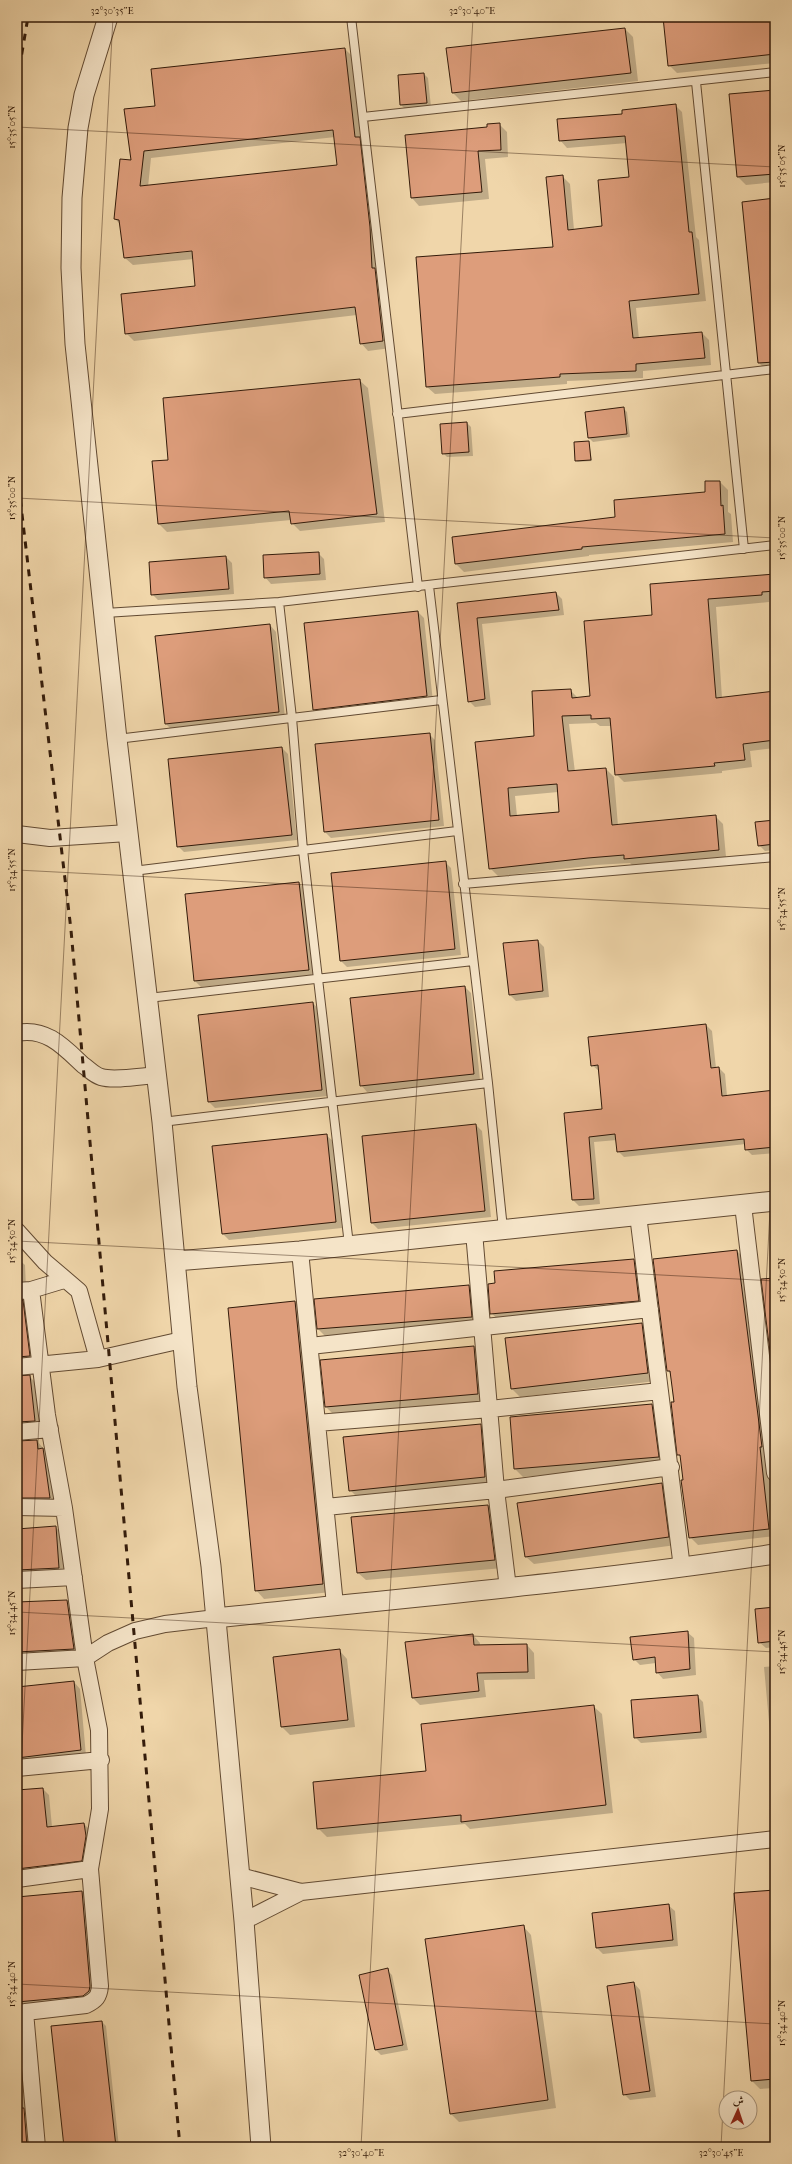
<svg xmlns="http://www.w3.org/2000/svg" width="792" height="2164" viewBox="0 0 792 2164" font-family="'IM FELL French Canon',Amiri,serif">
<style>
.shadow{fill:#0003;fill-rule:evenodd}
.building{fill:#dd9d7b;stroke:#331b0a;fill-rule:evenodd}
.lines{fill:none;stroke-linecap:round;stroke-linejoin:round}
.service-casing{stroke:#624a32;stroke-width:10}
.minor-casing{stroke:#624a32;stroke-width:18}
.tertiary-casing{stroke:#624a32;stroke-width:21}
.service{stroke:#f5e4c8;stroke-width:8}
.minor{stroke:#f5e4c8;stroke-width:16}
.tertiary{stroke:#f5e4c8;stroke-width:19}
.rail{stroke:#331b0a;stroke-width:3;stroke-dasharray:7 7;stroke-linecap:butt}
.ticks{fill:none;stroke:#331b0a;stroke-width:1;stroke-opacity:0.45}
.neatline{fill:none;stroke:#331b0a;stroke-width:1.5}
.ticks-label{font-size:10px;text-anchor:middle;fill:#331b0a}
</style>
<rect width="100%" height="100%" fill="#f0d6aa"/>
<filter id="stains"><feTurbulence type="fractalNoise" baseFrequency=".005" numOctaves="4"/><feColorMatrix values="0 0 0 0 .2 0 0 0 0 .09 0 0 0 0 .02 0 0 0 .5 -.17"/></filter>
<radialGradient id="worn" r=".72"><stop offset=".6" stop-color="#630" stop-opacity="0"/><stop offset="1" stop-color="#630" stop-opacity=".3"/></radialGradient>
<path class="shadow" d="M664,17H775V63L677,73L669,65Z
M625,29L633,37L638,81L461,101L453,93L447,49Z
M345,49L352,56L391,348L368,351L361,343L357,315L134,341L126,333L196,287L194,259L133,265L125,258L121,225L115,219L132,161L156,107ZM335,137L338,166L148,187L151,158ZM197,249V251L130,258V256Z
M424,74L428,78L431,107L405,109L401,105Z
M775,91V182L746,185L738,177L730,95Z
M675,105L682,112L696,237L699,240L706,301L636,308L639,339L702,333L709,340L711,365L643,371V378L567,381V384L435,394L427,387L417,258L554,248L562,176L570,184L574,230L603,227L630,178L627,143L567,148L560,140L623,115Z
M499,124L507,132L508,157L485,159L489,199L419,206L412,198L488,128Z
M775,199V370L767,371L759,363Z
M359,380L368,388L385,522L300,531L292,523L291,520L167,532L159,524L153,462L169,461Z
M770,388H775V436Z
M623,408L627,412L630,437L593,442L589,438L586,413Z
M467,423L471,427L473,456L447,457L443,453Z
M589,442L592,461L578,462L576,461Z
M720,482L728,490V512L731,514L733,542L589,555V556L464,572L456,564L453,537L616,517L706,493Z
M318,553L324,559L326,580L271,584L265,577Z
M226,557L232,563L234,594L158,600L152,594Z
M773,572H775V599L769,600V602L716,607L722,698L775,692V748L750,751L752,767L722,771V773L624,782L616,774L612,726H600L596,723L569,724L575,772L606,769L614,777L618,826L715,816L723,824L726,857L633,866L630,863L596,865L498,876L490,868L476,743L535,737L570,690L578,698L591,696L653,616L774,575ZM558,792L560,813L517,816L515,796Z
M556,593L562,599L564,615L482,624L491,705L475,707L469,701L458,604Z
M418,612L424,618L433,702L320,716L314,709Z
M270,625L276,632L285,718L172,730L166,724Z
M429,734L435,740L444,826L331,838L325,832Z
M282,748L288,754L297,840L184,852L178,846Z
M775,821V850L765,851L759,845Z
M445,862L451,868L461,955L347,967L341,961Z
M299,883L305,889L314,975L201,987L195,981L186,895Z
M538,941L544,947L549,997L516,1001L510,995Z
M465,987L471,993L480,1080L367,1092L361,1085Z
M313,1003L319,1010L328,1096L215,1108L209,1102Z
M706,1025L712,1031L716,1068H719L725,1074L727,1096L775,1091V1153L752,1155L746,1149V1144L624,1157L618,1151L617,1140L594,1142L600,1204L579,1206L573,1200L565,1114L603,1110L599,1071L592,1065Z
M476,1125L482,1131L491,1217L378,1229L372,1223Z
M326,1135L333,1141L342,1228L229,1240L223,1234Z
M737,1251L745,1259L773,1482H775V1536L698,1545L690,1537L681,1457L678,1454L671,1374L668,1371Z
M17,1258L25,1265L26,1288L17,1292Z
M634,1260L642,1268L647,1308L500,1321L491,1313Z
M469,1286L477,1295L479,1325L326,1337L318,1329Z
M17,1301L27,1308L36,1363L17,1369Z
M295,1302L303,1310L331,1592L264,1599L256,1590Z
M641,1324L650,1332L656,1381L520,1397L512,1389Z
M474,1347L482,1355L486,1401L334,1415L326,1407Z
M29,1376L36,1383L41,1427L17,1434V1377Z
M652,1405L660,1413L666,1464L523,1477L515,1469L511,1418Z
M480,1425L489,1433L493,1485L358,1498L350,1490Z
M37,1441L50,1456L56,1505L17,1508V1442Z
M661,1484L670,1492L676,1545L534,1564L525,1556Z
M488,1506L496,1514L503,1568L366,1580L357,1572Z
M55,1527L62,1533L65,1575L17,1581V1530Z
M67,1601L74,1607L80,1656L17,1663V1603Z
M775,1608V1647L766,1648L759,1642Z
M687,1632L694,1638L696,1675L663,1679L657,1672L656,1663L640,1665L634,1659Z
M473,1635L480,1643V1646L527,1645L534,1653L535,1679L484,1680L486,1697L420,1705L413,1698Z
M339,1650L347,1659L355,1727L290,1735L282,1727Z
M775,1666V1788L764,1667Z
M74,1682L80,1689L86,1756L17,1766V1688Z
M697,1696L703,1702L707,1738L641,1743L635,1737Z
M593,1706L602,1714L613,1813L470,1829L465,1824L327,1837L318,1828L427,1772Z
M43,1789L49,1795L52,1827L84,1824L90,1830L88,1866L17,1876V1791Z
M775,1891V2088L760,2089L752,2081Z
M82,1892L88,1898L95,1998L17,2007V1898Z
M668,1905L675,1911L678,1946L603,1954L597,1948Z
M523,1926L531,1935L556,2108L459,2122L451,2114Z
M387,1970L392,1975L408,2050L381,2055L376,2050Z
M634,1983L640,1990L656,2097L630,2100L624,2094Z
M102,2022L106,2026L119,2147H65Z
M17,2032L21,2036L31,2147H17Z"/>
<path class="building" d="M663,17H775V54L668,66Z
M625,28L631,73L452,93L446,48Z
M345,48L355,137H360L370,227L372,268H375L383,341L360,344L355,307L125,334L121,294L195,286L192,251L124,258L119,220L114,219L120,159L131,160L124,109L155,106L151,69ZM333,130L337,165L140,186L144,151Z
M424,73L427,103L400,105L398,75Z
M775,90V174L737,177L729,94Z
M676,104L689,232H692L699,294L629,301L633,338L702,332L705,358L636,364V371L560,374V377L426,387L416,257L553,247L546,177L563,175L568,230L602,226L598,180L629,177L625,136L559,141L557,119L622,114V110Z
M500,123L501,150L478,151L482,192L411,198L405,135L487,127V124Z
M775,198V362L758,363L742,202Z
M360,379L377,514L291,524L289,511L158,524L152,461L168,460L163,398Z
M624,407L627,434L588,438L585,412Z
M467,422L469,452L442,454L440,424Z
M589,441L591,460L575,461L574,442Z
M705,481H720L721,506L723,505L725,534L582,547V549L455,564L452,537L615,517L614,500L705,492Z
M319,552L320,574L264,578L263,555Z
M226,556L229,589L151,595L149,562Z
M775,574V591L762,592V595L708,599L716,698L775,691V740L743,744L745,760L714,763L715,766L615,775L610,718L591,719V715L562,716L568,771L606,768L612,825L716,815L719,850L624,859V855L588,858L489,869L475,742L534,736L532,691L571,689L572,698L590,696L584,621L652,615L650,584ZM557,784L559,812L510,816L508,788Z
M556,592L559,610L477,618L485,699L468,702L457,603Z
M418,611L427,696L313,710L304,623Z
M270,624L279,712L165,724L155,636Z
M430,733L439,820L324,832L315,744Z
M282,747L292,835L177,847L168,759Z
M775,820V844L758,846L755,822Z
M446,861L455,949L340,961L331,873Z
M299,882L309,970L194,981L185,894Z
M538,940L543,991L509,995L503,943Z
M465,986L474,1074L360,1086L350,998Z
M313,1002L322,1090L208,1102L198,1015Z
M706,1024L711,1068L719,1067L722,1096L775,1090V1147L745,1150L744,1139L617,1152L615,1134L589,1137L594,1199L572,1200L564,1113L602,1109L598,1065L591,1066L588,1037Z
M476,1124L485,1211L371,1223L362,1136Z
M327,1134L336,1222L222,1234L212,1146Z
M737,1250L762,1447H760L769,1529L689,1538L681,1480H683L680,1455H677L671,1402H674L670,1371H667L653,1259Z
M634,1259L639,1301L490,1314L488,1284L495,1283L494,1271Z
M775,1278V1393L761,1279Z
M469,1285L472,1317L317,1329L314,1299Z
M17,1300H23L30,1356L17,1357Z
M295,1301L323,1584L255,1591L228,1308Z
M642,1323L648,1373L511,1389L505,1338Z
M474,1346L478,1394L325,1407L320,1360Z
M30,1375L35,1421L17,1422V1376Z
M652,1404L659,1457L514,1469L510,1417Z
M481,1424L485,1477L349,1491L343,1437Z
M37,1440L38,1449L43,1448L50,1498H17V1441Z
M662,1483L669,1537L525,1557L517,1503Z
M488,1505L495,1560L357,1573L351,1517Z
M56,1526L59,1568L17,1570V1529Z
M67,1600L74,1649L17,1652V1602Z
M775,1607V1641L758,1643L755,1609Z
M688,1631L690,1669L656,1673L655,1657L633,1660L630,1637Z
M473,1634L474,1645L527,1644L528,1672L477,1673L479,1691L412,1698L405,1642Z
M340,1649L348,1720L281,1727L273,1657Z
M74,1681L81,1750L17,1758V1687Z
M698,1695L701,1732L634,1738L631,1700Z
M594,1705L606,1805L461,1822V1815L317,1829L313,1782L426,1771L421,1724Z
M43,1788L47,1827L84,1823L86,1836L82,1861L17,1869V1790Z
M775,1890V2079L751,2081L734,1893Z
M82,1891L90,1986L89,1991L83,1996L17,2002V1897Z
M669,1904L673,1940L596,1948L592,1913Z
M524,1925L548,2100L450,2114L425,1939Z
M388,1968L403,2045L375,2050L359,1975Z
M634,1982L650,2091L623,2095L607,1986Z
M102,2021L116,2147H64L51,2026Z
M17,2108H24L27,2147H17Z"/>
<g class="lines">
<g class="service-casing">
<path id="service" d="M351,17L418,587
M696,82L744,549
M363,117L775,72
M397,414L775,369
M429,586L488,1083L503,1229
M279,602L292,718L303,850L349,1245
M105,613L279,602L775,545
M117,739L441,700
M133,871L457,831
M463,884L775,857
M148,998L473,961
M162,1122L488,1083"/>
</g>
<g class="minor-casing">
<path id="minor" d="M17,834L50,838L128,833
M17,1033C46,1027 64,1047 83,1065C89,1069 94,1075 101,1077C114,1081 142,1076 157,1075
M743,1205L775,1473
M638,1215L682,1568
M17,1231L45,1262L79,1291L98,1359
M474,1232L496,1490L508,1588
M300,1251L335,1605
M17,1291L31,1290L64,1280
M310,1346L650,1309
M17,1367L98,1359L182,1340
M317,1423L490,1409L660,1391
M17,1432L50,1429
M17,1507L64,1508
M326,1507L496,1490L671,1467
M17,1580L74,1577
M17,1662L85,1658L108,1643L135,1631L165,1624L216,1618
M17,1768L101,1760
M240,1876L301,1892
M17,1879L90,1869
M244,1921L301,1892L775,1839
M25,2012L37,2147
M17,2013L86,2005C96,2000 99,1997 100,1986L90,1869L100,1809L99,1730L85,1658L64,1508L47,1415L31,1290"/>
</g>
<g class="tertiary-casing">
<path id="tertiary" d="M108,17L84,95L78,128L72,198L71,268L75,344L117,739L162,1122L187,1387L211,1566L244,1921L261,2147
M175,1261L300,1251L775,1201
M216,1618C403,1598 589,1582 775,1554"/>
</g>
<use href="#service" class="service"/>
<use href="#minor" class="minor"/>
<use href="#tertiary" class="tertiary"/>
<path class="rail" d="M17,82L28,17
M17,472L71,930L180,2147"/>
</g>
<path class="ticks" d="M17,127L775,167M17,498L775,538M17,870L775,909M17,1241L775,1281M17,1612L775,1652M17,1840L113,17M17,1984L775,2024M361,2147L473,17M721,2147L775,1115"/>
<rect width="792" height="2164" fill="none" stroke="#f0d6aa" stroke-width="44"/>
<g transform="translate(738 2110) rotate(3)"><circle r="19" fill="#f5e4c8" stroke="#a7947c"/>
<path d="M0-3L7 15L0 10L-7 15Z" fill="#8f2418"/>
<text y="-6" font-size="11" font-weight="bold" text-anchor="middle" fill="#331b0a">ش</text>
</g>
<rect x="22" y="22" width="748" height="2120" class="neatline"/>
<g class="ticks-label">
<text x="112" y="14">32°30'35"E</text>
<text x="472" y="14">32°30'40"E</text>
<text transform="translate(11 127) rotate(-90)" y="4">15°35'05"N</text>
<text transform="translate(781 166) rotate(-90)" y="4">15°35'05"N</text>
<text transform="translate(11 498) rotate(-90)" y="4">15°35'00"N</text>
<text transform="translate(781 538) rotate(-90)" y="4">15°35'00"N</text>
<text transform="translate(11 870) rotate(-90)" y="4">15°34'55"N</text>
<text transform="translate(781 909) rotate(-90)" y="4">15°34'55"N</text>
<text transform="translate(11 1241) rotate(-90)" y="4">15°34'50"N</text>
<text transform="translate(781 1280) rotate(-90)" y="4">15°34'50"N</text>
<text transform="translate(11 1613) rotate(-90)" y="4">15°34'45"N</text>
<text transform="translate(781 1652) rotate(-90)" y="4">15°34'45"N</text>
<text transform="translate(11 1984) rotate(-90)" y="4">15°34'40"N</text>
<text transform="translate(781 2023) rotate(-90)" y="4">15°34'40"N</text>
<text x="361" y="2156">32°30'40"E</text>
<text x="721" y="2156">32°30'45"E</text>
</g>
<rect width="100%" height="100%" filter="url(#stains)"/>
<rect width="100%" height="100%" fill="url(#worn)"/>
</svg>
